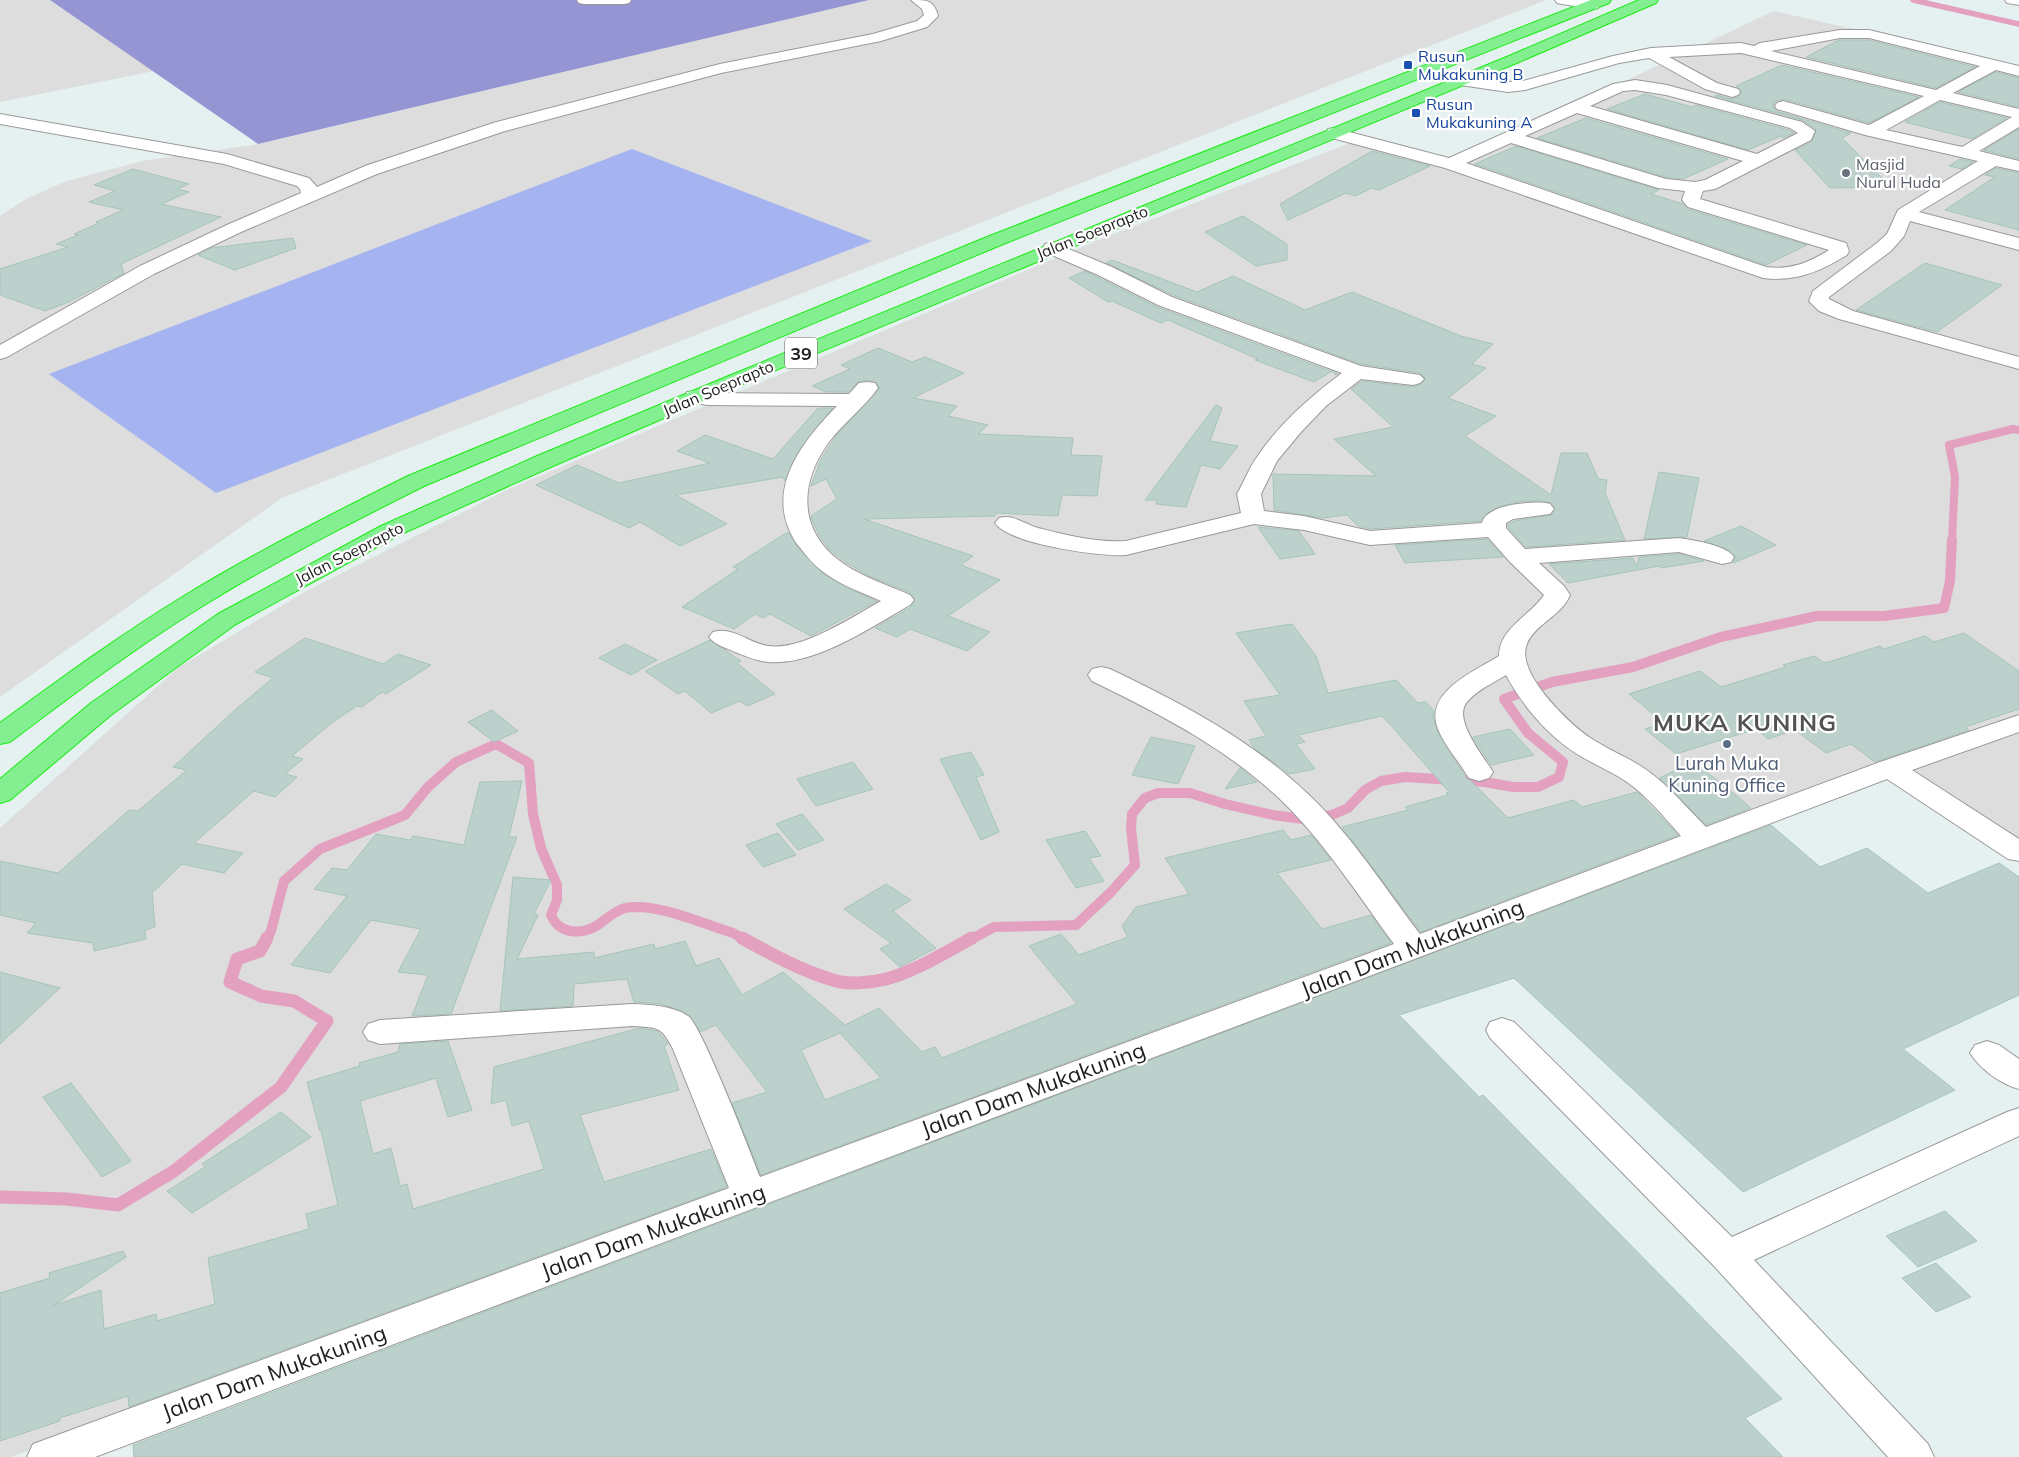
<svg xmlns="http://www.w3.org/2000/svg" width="2019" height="1457" viewBox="0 0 2019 1457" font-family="Mulish,sans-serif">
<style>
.residential{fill:#dcdddc}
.grass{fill:#a5b3f0}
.forest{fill:#9695d4}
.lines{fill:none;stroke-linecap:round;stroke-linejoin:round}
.stream-far3{stroke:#e3a0bf;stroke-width:5.5}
.stream-far2{stroke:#e3a0bf;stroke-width:8}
.stream-far1{stroke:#e3a0bf;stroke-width:10}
.stream{stroke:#e3a0bf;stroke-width:13}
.building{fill:#bdd1cc;stroke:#a5c4bc;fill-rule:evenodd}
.minor-casing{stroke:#999;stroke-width:2}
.highway-casing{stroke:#1bec13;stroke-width:2}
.minor{fill:#fff;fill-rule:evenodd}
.highway{fill:#84ef91;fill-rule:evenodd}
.transit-dot{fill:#1a4fb4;stroke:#fff;stroke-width:2}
.worship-dot{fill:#6b7280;stroke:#fff;stroke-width:2}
.service-dot{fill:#5c6f8a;stroke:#fff;stroke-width:2}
.labels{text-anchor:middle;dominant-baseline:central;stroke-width:4.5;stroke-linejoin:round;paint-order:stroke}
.far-transit-label{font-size:16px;fill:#164399;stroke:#fff;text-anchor:start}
.far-worship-label{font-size:16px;fill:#5b616d;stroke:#fff;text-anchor:start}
.far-street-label{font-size:16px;fill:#1f1f1f;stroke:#fff}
.shield{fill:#fff;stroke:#626262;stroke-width:1}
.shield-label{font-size:18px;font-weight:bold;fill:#1f1f1f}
.service-label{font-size:19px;fill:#4e5e75;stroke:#fff}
.near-street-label{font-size:22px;fill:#1f1f1f;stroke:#fff}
.district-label{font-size:24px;font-weight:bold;letter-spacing:1px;fill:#525252;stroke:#fff}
</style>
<rect width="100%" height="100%" fill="#e4f1f0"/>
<path class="residential" d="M0,0H50L154,71L0,102Z
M869,0H1546L282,498L0,697V216L26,199L64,182L142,161L259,144Z
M1774,11L2019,66V861L1888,774L11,1457H0V828L179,667L310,589L511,488L1096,241L1353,142L1442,167Z"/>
<path class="grass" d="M632,149L872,241L216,493L49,374Z"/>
<path class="forest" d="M50,0H869L258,144Z"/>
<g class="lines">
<path class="stream-far3" d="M1913,0L2019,24"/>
<path class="stream-far2" d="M1952,541L1955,477L1949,445L2013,429L2019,430"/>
<path class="stream-far1" d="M266,940L271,931L284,881L320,849L405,815L428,787L456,762L496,744L529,763L533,814L541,848L557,885V900L551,915C555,924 560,929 570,931C598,935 603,915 625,908C629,907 636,907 641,907C671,909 704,924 733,933L745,940
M970,940L994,927L1076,925L1111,892L1135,865L1131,828L1132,814L1145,798L1158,793H1190L1225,804L1273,815L1303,819L1332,815L1348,808L1365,790L1381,781L1405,777L1485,782L1513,787H1538L1559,777L1563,762L1528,733L1504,699L1552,682L1633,667L1721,637L1817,616H1884L1944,608L1950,581L1952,540"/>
<path class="stream" d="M742,938C771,954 802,971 833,980C848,985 870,983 886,979C914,972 946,952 972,938
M0,1197L67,1199L118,1205L174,1171L281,1087L327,1021L294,1001L261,996L230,982L237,959L260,951L267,938"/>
</g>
<path class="building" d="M1839,40H1869L1975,67L1936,88L1806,57Z
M1782,65L1919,97L1869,123L1784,99L1776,101L1773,105L1776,111L1851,133L1842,138L1891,187L1830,188L1795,150L1812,142L1816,129L1802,120L1715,96L1718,95L1731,99L1739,97L1742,91L1736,86Z
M1996,72L2019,78V107L1958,92Z
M1645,94L1692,107L1696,105L1789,130L1794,133L1783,138L1781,136L1748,150L1607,109Z
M1940,102L2007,118L1972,139L1905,122Z
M1586,118L1728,159L1683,179L1666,177L1537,138Z
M2019,129V159L1984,150Z
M1516,146L1659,190L1651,194L1683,204L1687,209L1807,245L1766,265L1475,164Z
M1372,151L1430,166L1379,190L1372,188L1355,196L1346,193L1288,220L1280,204Z
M1960,159L1973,162L1962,169L1949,166Z
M1996,168L2019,173V230L1945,210L1995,177L1985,175Z
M133,169L189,184L177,189L189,192L161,204L221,217L121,264L124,273L69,302L45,311L0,295V269L68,247L56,244L78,235L74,234L99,223L96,222L123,210L89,202L115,191L94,185Z
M1243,216L1287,244V260L1256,266L1205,232Z
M293,238L296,248L235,270L198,255L211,248Z
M1112,260L1197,292L1233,276L1305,310L1352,292L1461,336L1493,344L1472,364L1486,368L1448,398L1496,416L1465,436L1551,495L1561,453H1587L1598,479L1607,480L1605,493L1625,540L1526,547L1508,527V524L1514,521L1551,515L1555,508L1550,502L1543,501H1523L1501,506L1484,515L1481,521L1370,529L1358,526L1347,515L1323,518L1274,510L1273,474L1376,476L1334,439L1393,427L1351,389L1362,381L1414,387L1421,384L1425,378L1420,373L1361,364L1173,295L1106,263Z
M1925,263L2002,285L1937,332L1856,310Z
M1085,271L1157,307L1338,374L1336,375L1332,371L1314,382L1255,360L1258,359L1168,320L1161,323L1112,301L1108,302L1069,278Z
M878,348L912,362L925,357L964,373L913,398L957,406L948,416L988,425L978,434L1073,438L1071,455L1102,456L1097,496L1062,495L1058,516L995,513V516L864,519L973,556L961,565L1000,580L948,616L990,632L967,651L910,629L897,637L875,628L911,607L915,599L911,593L869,576L845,562L830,550L820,537L813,522L811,516L837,499L826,479L811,486L821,459L836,436L880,388L875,381L867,380L858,382L848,392H826L812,386L850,369L841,365Z
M1216,405L1222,408L1210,441L1238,446L1220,469L1201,465L1186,507L1156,504L1157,500H1145Z
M818,408H833L798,451L785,481L783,477L676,495L727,524L680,546L640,522L629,528L536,485L577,465L619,483L710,463L677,451L705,435L773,459Z
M1659,472L1699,478L1687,537L1644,539Z
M1741,526L1776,545L1733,563L1736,557L1731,551L1704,541Z
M1258,527L1299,531L1315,554L1280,559Z
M786,533H789L796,545L821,572L845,587L877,601L811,636L770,614L763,618L755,614L734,629L682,607L738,569L733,567Z
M1487,539L1503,557L1405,563L1395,545Z
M1679,554L1704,561L1661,568L1659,566L1568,583L1549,564L1633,558L1637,567L1639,557Z
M1292,624L1316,656L1328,693L1396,680L1418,703L1426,702L1434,711L1433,716L1439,735L1467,779L1471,781L1508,818L1574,800L1582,807L1637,792L1678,835L1421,932L1342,827L1408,810L1405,807L1448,795L1446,793L1449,792L1395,730L1382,716L1298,735L1305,742L1296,744L1315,769L1289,774L1255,749L1249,740L1266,736L1244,701L1280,695L1236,633Z
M1964,633L2019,671V709L1965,727L1969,730L1875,762L1851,744L1826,753L1795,730L1768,739L1756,729L1676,754L1645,729L1664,723L1629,694L1700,671L1721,687L1786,667L1783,665L1814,656L1825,663L1880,646L1884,649L1925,636L1934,642Z
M305,638L383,664L398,654L431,665L386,694L382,692L362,707L357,706L334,721L292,756L303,759L285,774L297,777L275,797L254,791L194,843L243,853L224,873L182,864L152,893L155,927L145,930L146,939L94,951L93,943L27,933L36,923L0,915V861L58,873L129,810L138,811L187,770L173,767L235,710L273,678L255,672Z
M710,640L741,661L737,663L775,694L747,706L740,701L711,713L685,691L678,694L645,671Z
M625,644L657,660L631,675L599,658Z
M492,710L518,731L494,742L468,722Z
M1510,729L1534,755L1491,765L1473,737Z
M1151,737L1195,746L1178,784L1132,775Z
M971,752L984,775L976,777L999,832L981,840L940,759Z
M853,762L873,789L816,806L797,779Z
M1694,762L1737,796L1751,808L1706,825L1659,778Z
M1240,768L1257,782L1225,789Z
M522,781L509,837H517L451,1014L412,1016L428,975L398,972L421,929L371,920L330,973L291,965L347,896L314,889L332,868L347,870L376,834L410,840L413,836L464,845L480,782Z
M802,814L824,840L798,850L776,824Z
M1771,825L1820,867L1867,848L1928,893L1999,863L2019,877V995L1903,1049L1955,1090L1743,1192L1514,978L1399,1015L1479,1097L1483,1095L1782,1399L1745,1418L1783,1457H134L133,1445Z
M1283,830L1291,840L1311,835L1331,860L1277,873L1322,929L1371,915L1391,943L761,1175L732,1103L767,1092L716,1025L700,1032L689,1015L682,1011L661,1004L634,1002L627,979L574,984L573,1006L500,1011L513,877L551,880L534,914L538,915L517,959L594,952V958L654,944L655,949L685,941L696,966L719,958L742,995L783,972L845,1025L879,1008L922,1052L935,1047L942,1058L1077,1004L1029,946L1061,934L1079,955L1128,937L1122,926L1136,907L1189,894L1165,858ZM840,1033L881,1078L825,1100L801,1050Z
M1085,831L1101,856L1089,858L1104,881L1076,888L1046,840Z
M778,833L796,855L763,867L746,845Z
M886,884L911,900L893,911L936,948L900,967L880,949L891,943L844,909Z
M0,972L60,988L0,1044Z
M640,1028L657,1031L667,1042L668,1044L664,1046L679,1090L580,1115L604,1182L711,1149L727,1187L129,1407L128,1396L60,1418V1421L0,1441V1293L50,1278L49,1273L123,1251L126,1257L54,1305L101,1290L104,1329L156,1314L157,1321L215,1304L208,1258L309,1229L306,1214L338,1205L321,1130L320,1131L307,1082L360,1066L359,1063L398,1052L400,1044L448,1041L472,1110L448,1117L436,1078L360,1101L373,1154L391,1148L400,1186L407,1184L413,1209L544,1169L529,1121L512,1126L506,1100L491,1104L494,1067Z
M71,1083L131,1161L102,1177L43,1097Z
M281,1112L311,1137L192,1213L167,1191L205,1167L202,1164Z
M1945,1211L1977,1241L1918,1267L1886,1236Z
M1936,1263L1971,1297L1936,1312L1902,1278Z"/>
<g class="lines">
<g class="minor-casing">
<path id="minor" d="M577,0H631L629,3L624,4H584L579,3Z
M911,0C927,0 934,0 938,16L927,27L881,41L721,73L505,131L377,174L241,232L154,274L7,357L0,359V345L140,266L229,224L301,193L300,189L297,186L224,164L0,124V114L227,154L309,178L317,187L365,166L493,123L720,64L873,34L917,21L924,15L922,9Z
M1555,0H1589L1598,2L1600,5L1598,8L1593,9L1562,4L1557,3Z
M2005,0H2019V5L2007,3Z
M1840,30H1869L2019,66V76L1996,70L1953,93L2019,109V127L1979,151L2019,161V171L1996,166L1919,212L2019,238V250L1910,221L1904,236L1891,251L1829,297V299L1853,311L2019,357V369L1839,319L1819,311L1809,301L1813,291L1877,243L1887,234L1898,210L1978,161L1865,135L1777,109L1775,106L1777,103L1783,101L1869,125L1924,96L1741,53L1669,57L1717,83L1738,89L1740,92L1738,95L1732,97L1705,89L1649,58L1619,63L1525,90L1508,92L1460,85L1454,83L1452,80L1454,77L1460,75L1508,82L1523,81L1613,56L1651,48L1741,43L1754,46L1760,43ZM1840,38H1869L1980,66L1936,90L1771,51ZM1940,100L2012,117L1962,147L1886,130Z
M1635,80L1667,85L1802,122L1815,131L1811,140L1715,189L1703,191L1700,199L1846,243L1849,251L1847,255C1819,272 1796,282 1763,278L1445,168L1328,137L1326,133L1328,129L1334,128L1449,158L1613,84ZM1635,90L1666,95L1790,128L1798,133L1757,154L1590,106L1623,91ZM1577,113L1743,161L1705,180L1695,182L1666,179L1525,136ZM1511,143L1658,188L1685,191L1682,200L1688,207L1829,250C1808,263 1791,270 1766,267L1466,163Z
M1052,242L1112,267L1172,297L1361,366L1420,375L1424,379L1420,383L1413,385L1361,379L1326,406L1301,432L1277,461L1261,494L1264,511L1304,516L1370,531L1482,523C1486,504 1535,500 1550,504L1554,509L1550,514L1513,519L1506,523V528L1525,549L1679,538C1693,540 1726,545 1734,557L1731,562L1722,564L1679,552L1539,563L1564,586L1570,595C1562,616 1531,626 1526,647C1518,674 1568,723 1589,737C1608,750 1630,758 1648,771C1670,787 1687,808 1706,827L1880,762L2019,715V732L1912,770L2019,839V861L2008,859L1887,779L1425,955L95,1457H27L33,1444L729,1188L673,1049C661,1025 657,1028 632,1026L380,1044L368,1040L363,1032L368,1024L380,1020L632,1004C651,1005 671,1005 688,1016C701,1024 751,1154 760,1177L1394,944C1360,898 1329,849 1289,808C1234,752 1162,715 1092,681L1088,675L1092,669L1101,667L1110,669C1181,703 1252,740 1309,795C1352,836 1384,887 1420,934L1681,836C1664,817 1648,797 1627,782C1611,771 1593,764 1577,754C1547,735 1522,705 1506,675C1493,683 1477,690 1467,702C1452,719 1484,757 1493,772L1489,778L1479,781L1469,778L1465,772C1456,758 1444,744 1438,729C1423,692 1475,671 1499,656C1499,628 1531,615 1544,595L1510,562L1488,537L1370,545L1304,530L1254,524L1126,555C1101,557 1009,544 995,523L999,518C1014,514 1024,524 1038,528C1067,535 1096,543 1126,541L1241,513L1237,494C1244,482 1249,468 1257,457C1280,423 1310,397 1342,373L1158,305L1098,275L1045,252L1043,248L1045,244Z
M867,382L875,383L878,388C864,408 844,422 829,442C798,484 798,533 844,564C864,578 888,585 910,595L914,600L910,605C871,627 815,666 768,662C757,661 745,656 735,652C726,648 715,645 709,637L713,632C733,626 748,643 768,646C802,651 852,617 881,601C863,593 843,586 826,574C814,566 806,555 797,544C762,492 801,443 837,406L708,405L687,402L684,397L687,392L695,391L708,393L849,394L859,383Z
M1502,1018L1514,1022L1732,1237L2007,1112L2019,1108V1136L1754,1260L1928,1444L1934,1457H1888L1714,1266L1490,1038L1486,1030L1490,1022Z
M1987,1041L1999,1045L2019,1059V1089C2001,1084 1980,1069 1970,1053L1975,1045Z"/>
</g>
<g class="highway-casing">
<path id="highway" d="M1591,0H1611L1609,3L996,247L424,486C349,524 273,562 201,607C135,648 72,695 10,742L0,744V723C60,679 120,635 184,596C256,552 332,514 408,476L982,239Z
M1639,0H1658L1656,3L1519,62L745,383L553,466L397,536L236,624L111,715L10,800L0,803V779L91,703L218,614L381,526L537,456L731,375L1509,56Z"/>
</g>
<use href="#minor" class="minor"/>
<use href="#highway" class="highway"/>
</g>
<g class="transit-dot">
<rect x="1403" y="60" width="10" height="10" rx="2.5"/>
<rect x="1411" y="108" width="10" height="10" rx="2.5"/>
</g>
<circle class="worship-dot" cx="1846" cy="173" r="5"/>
<circle class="service-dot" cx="1727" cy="744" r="5"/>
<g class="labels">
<g class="far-transit-label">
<text x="1418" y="56">Rusun<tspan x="1418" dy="18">Mukakuning B</tspan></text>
<text x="1426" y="104">Rusun<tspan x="1426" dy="18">Mukakuning A</tspan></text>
</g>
<g class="far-worship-label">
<text x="1856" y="164">Masjid<tspan x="1856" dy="18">Nurul Huda</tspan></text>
</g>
<g class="far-street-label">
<text transform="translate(1092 232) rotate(-22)">Jalan Soeprapto</text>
<text transform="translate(718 388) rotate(-23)">Jalan Soeprapto</text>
<text transform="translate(349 553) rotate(-27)">Jalan Soeprapto</text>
</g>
<rect class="shield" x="785" y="337.5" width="32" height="31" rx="4"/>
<g class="shield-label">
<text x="801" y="353">39</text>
</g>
<g class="service-label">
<text x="1727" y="763">Lurah Muka<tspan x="1727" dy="22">Kuning Office</tspan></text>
</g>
<g class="near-street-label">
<text transform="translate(1412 948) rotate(-21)">Jalan Dam Mukakuning</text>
<text transform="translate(1033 1089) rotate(-20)">Jalan Dam Mukakuning</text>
<text transform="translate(653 1231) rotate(-20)">Jalan Dam Mukakuning</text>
<text transform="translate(274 1372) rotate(-20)">Jalan Dam Mukakuning</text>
</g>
<g class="district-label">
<text x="1745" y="722">MUKA KUNING</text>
</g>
</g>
</svg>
